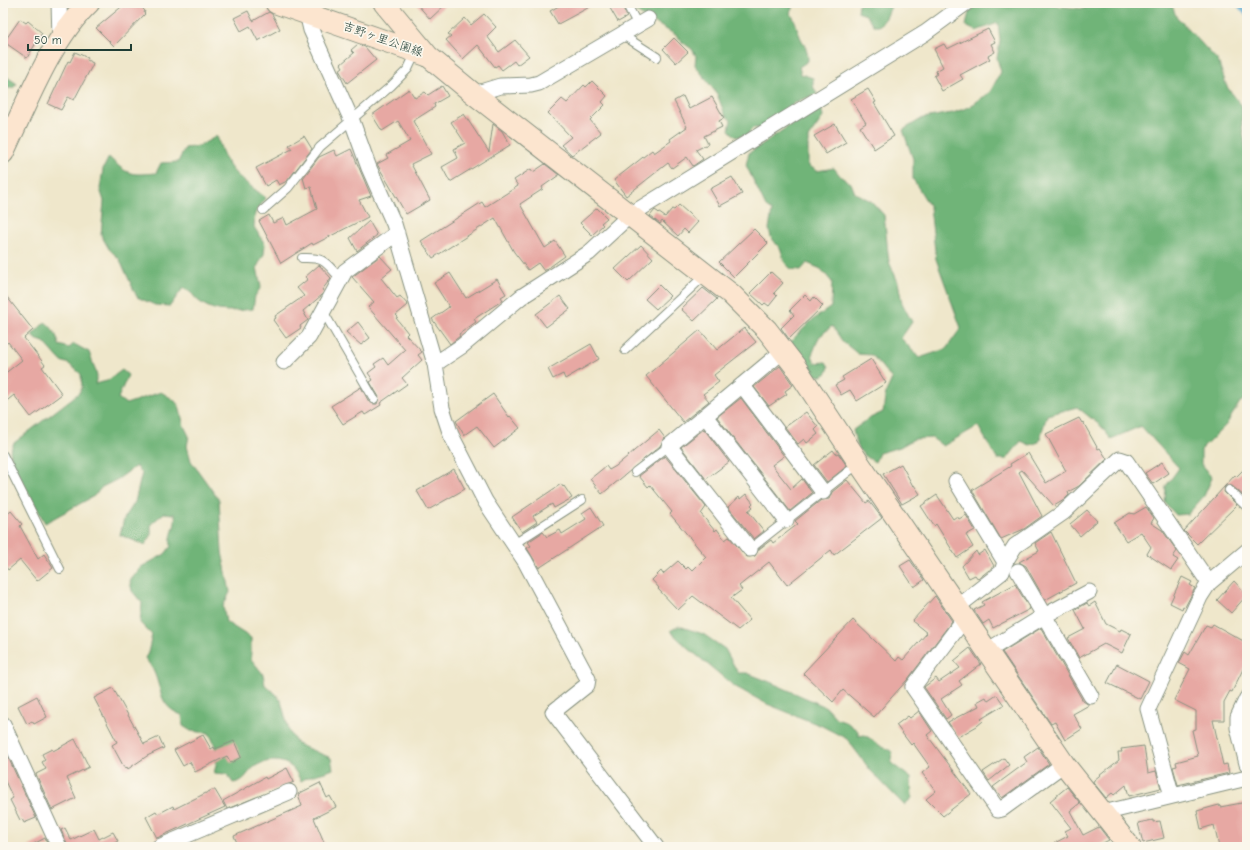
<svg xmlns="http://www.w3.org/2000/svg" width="1250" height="850" viewBox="0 0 1250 850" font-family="'Comic Neue','Klee One',sans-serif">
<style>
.forest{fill:#70b478;stroke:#487856}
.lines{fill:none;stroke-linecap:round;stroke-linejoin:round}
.stream{stroke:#59a9d3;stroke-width:4}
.building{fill:#e7a8a3}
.lane-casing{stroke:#879280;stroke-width:10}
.street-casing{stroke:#879280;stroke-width:17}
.secondary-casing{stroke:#879280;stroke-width:23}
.lane{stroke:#fff;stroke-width:8}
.street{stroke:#fff;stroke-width:15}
.secondary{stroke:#fce5cf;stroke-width:21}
.labels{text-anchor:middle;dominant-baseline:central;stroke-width:3.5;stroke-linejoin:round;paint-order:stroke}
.street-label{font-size:12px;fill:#1f3d34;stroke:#fbf7ec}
</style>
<rect width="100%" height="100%" fill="#fbf7ec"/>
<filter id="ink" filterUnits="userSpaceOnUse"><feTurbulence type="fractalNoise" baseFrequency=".025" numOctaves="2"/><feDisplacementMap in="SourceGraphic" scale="8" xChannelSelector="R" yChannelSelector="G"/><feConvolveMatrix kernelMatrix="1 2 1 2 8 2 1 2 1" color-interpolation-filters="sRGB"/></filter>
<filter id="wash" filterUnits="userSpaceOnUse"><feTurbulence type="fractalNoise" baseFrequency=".012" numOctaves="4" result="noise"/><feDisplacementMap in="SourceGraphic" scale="16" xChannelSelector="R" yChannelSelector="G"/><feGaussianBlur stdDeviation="0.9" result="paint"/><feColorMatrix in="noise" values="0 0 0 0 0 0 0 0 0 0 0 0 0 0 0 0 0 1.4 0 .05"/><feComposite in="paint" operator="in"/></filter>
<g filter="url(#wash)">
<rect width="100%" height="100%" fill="#efe7cb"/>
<path class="forest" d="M633,3H794L790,13C796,20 796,26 799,34C803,45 808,47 808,61L799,67L801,74L813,78V86L817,94L795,102L785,113L774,114L762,128H753L747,135L736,137L729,130L731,120L725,115L717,94L695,65L696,56L692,49L682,42L676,35L636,12Z
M859,3H892V4L886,18L879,26H874L866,15L858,12Z
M979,3H1055L1058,6L1085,9L1084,3H1171L1176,16L1218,61L1227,87L1242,106V126L1247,156V398L1240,402L1226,425L1201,450V464L1212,478L1204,496L1188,514L1176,515L1165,503L1166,486L1179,468L1141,426L1111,439L1101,426L1077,407L1047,415L1039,442L1030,445L1021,441L1007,459H997L978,426L943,446L932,438L914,439L900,447L879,453L875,462C859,453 857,448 853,430L868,419L883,412L886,392L892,379L872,355L858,354L843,342L832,326L819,337L812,355L815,363L826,362L829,367L827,373L822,376L812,375L798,358L791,341L811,321L831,307L832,282L821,269L807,263L801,270L791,269L785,263L781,250L771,237L769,229L772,211L766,207L746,165L749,153L805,115L821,108L823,117L808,138V165L817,171L834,168L841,177L851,183L855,193L871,201L884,215L889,262L898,282L902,303L912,322L901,338L919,358L946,349L961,328L936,259L930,207L913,179V159L903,130L923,118L953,113L969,107L990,92L1001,72L997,58L1000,41L998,23L976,31L966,26L969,12Z
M3,74L17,84L13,88H3Z
M217,136C228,174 237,175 266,198L255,213L254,227L265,244L264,254L257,267L261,287L255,296L253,309C234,311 216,314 200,302C192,296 194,293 183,288L170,306L155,305L137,297L120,260L109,249L101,235L104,201L100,189L103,169L109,157C128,176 131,175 156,173L161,163L178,162L185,148L199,146Z
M45,322C53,328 57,335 59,345L69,348L74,344L89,352L97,375L95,384L107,381L122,370L128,375L118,398L126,404L161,392L174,400L179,406L184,426L189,436L187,446L191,461L219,500L222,552L230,592L223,606L226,622L251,638V659L263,674L265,685L276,694L281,701L289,731L297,744L331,758L333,769C322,774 312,774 301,781C298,776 295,769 290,766C280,758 261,760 252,769C245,776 245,781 233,783L227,774L214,773C219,757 217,747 209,733L191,731L183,726L182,715C159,707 162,690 154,672C152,667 148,662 145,658L148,653L152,635L140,623L142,603L132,591L130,581L141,567L165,554L171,546C169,533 177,528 175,514L164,513L151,524V536L145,545L120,535L124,519L135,502L142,473L136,466L118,479L102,487L94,496L45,523L13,464L10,451L14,443L79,393L82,387L81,374L69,364L61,361L44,342L35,339L32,335Z
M679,626L703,634L725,649L738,673H747L770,682L826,707L836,718L845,721L858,731V736L865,735C870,738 874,742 879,745C888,751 896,748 891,763L911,778L912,798L904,805L871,771L847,739L822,726L767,704L734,686L688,648L670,631Z"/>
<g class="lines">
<path class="stream" d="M1237,3L1247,15"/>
</g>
<g id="blocks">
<path class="building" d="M126,3H137L145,11L144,13L145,14L114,46L96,28Z
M416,3H447L430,19Z
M564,3H597L558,24L550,11Z
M607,3H621L627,17L618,22Z
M248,11L253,21L269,12L272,14L280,29L258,41L250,26L241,31L234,18Z
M484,14L496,27L487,36L499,52L515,40L529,56L517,65L514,61L502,70L498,65L495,67L478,45L463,59L446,40L451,36L448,34L465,18L471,25Z
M20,19L26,23L28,21L42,33L27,58L4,42Z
M988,29L995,42L991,44L995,52L988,56L990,59L960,75L963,79L942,91L934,76L937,74L936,71L943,67L934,49L944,44L947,49Z
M674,38L688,52L676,63L663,49Z
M358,44L365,47L376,60L347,83L339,70L343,67L341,64L354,53L351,50Z
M75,52L88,58L87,60L93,63L92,66L74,100L68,97L61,110L48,104L68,61L70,62Z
M592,81L607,96L602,102L605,105L590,120L601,133L572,155L561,145L571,137L548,113L562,99L567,103L584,85L586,87Z
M442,86L448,96L434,104L435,107L413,121L431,154L411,164L430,200L406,214L377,164L388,158L386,155L410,141L398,121L382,131L372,115L409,89L415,98L425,92L428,95Z
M868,89L876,102L874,103L894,136L874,149L860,127L866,123L851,99Z
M683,96L689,109L712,97L724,118L719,121L722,127L704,136L708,144L696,150L703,159L693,166L687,157L672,168L668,163L626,196L614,180L652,150L654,153L671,141L670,139L687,127L674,101Z
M464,114L489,152L493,124L502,131L510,145L450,182L442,167L458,158L454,149L465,143L451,122Z
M835,124L846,142L826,154L814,136Z
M304,136L312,149L287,181L279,185L276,180L266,186L256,168L292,149L289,145Z
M351,149L371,196L359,200L368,217L313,245L312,243L281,263L259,221L269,215L273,223L284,218L287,225L317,209L311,187L306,188L303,178L319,157L334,150L337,156Z
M545,164L559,175L542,187L543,189L520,204L545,248L555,241L565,256L544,271L538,263L528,270L514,252L495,218L433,258L421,241L482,202L485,207L518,186L514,180L531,169L533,172Z
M732,177L742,194L720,206L710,189Z
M679,205L698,222L688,233L684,229L678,236L662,221L660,224L650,216L655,210L665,217L672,209L674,210Z
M597,208L607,218L601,223L603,225L592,235L580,223Z
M369,221L377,235L357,251L350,238Z
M754,229L768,243L734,277L719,262Z
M641,245L653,258L628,282L615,269Z
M380,256L392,269L381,278L397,298L400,296L408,305L396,315L398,317L396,318L408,333L406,335L422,352L418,355L422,360L402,378L407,384L380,403L381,405L365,415L363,412L343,424L331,406L361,387L369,402L374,404H377L379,397L370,382L373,380L368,373L376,367L374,364L383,358L388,365L405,350L368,307L374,302L352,277Z
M319,265L331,278L322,290L324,291L322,295L303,311L308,320L300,326L301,328L286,338L273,320L276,318L275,316L304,296L297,288L308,279L305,277Z
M771,272L783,283L774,293L777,296L769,306L765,303L763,305L750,293Z
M450,273L466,298L497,279L506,294L501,297L503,300L474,319L476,322L459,334L460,336L450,344L432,319L449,307L434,283Z
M659,285L670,296L656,309L645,299Z
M703,288L717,299L694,321L681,309Z
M3,292L33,330L24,338L45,365L42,367L62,394L31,417L14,395L3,404V375L22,360L8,342L3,347Z
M805,295L811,301L814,297L823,306L789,339L781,328L794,315L790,310Z
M560,296L570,309L546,327L536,314Z
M358,322L370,338L361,345L346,332Z
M744,328L756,342L714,375L719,382L703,394L709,401L683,422L646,376L700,330L717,350Z
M591,344L599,359L565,379L563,374L553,379L548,369Z
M871,359L886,383L857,401L850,390L841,395L835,385L844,380L842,377Z
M780,366L793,385L785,391L787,394L769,406L754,387Z
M493,394L509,417L510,416L520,428L494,448L477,426L464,435L456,421Z
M741,398L784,456L772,465L791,489L802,479L812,493L790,511L717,417Z
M806,412L818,427L815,430L818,434L807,443L804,439L798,444L785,427Z
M1079,418L1082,423L1083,422L1098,449L1100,448L1107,459L1079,486L1068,492L1069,495L1064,500L1054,506L1022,470L1019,472L1042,516L1024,529L1001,539L972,490L1011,466L1010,464L1028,453L1046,483L1066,471L1046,434Z
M704,429L729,462L706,479L681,447Z
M659,430L665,438L660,446L602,494L590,479L606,466L609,470L616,466Z
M833,450L836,454L838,453L847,466L827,482L814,465Z
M665,456L706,507L701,514L715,531L717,529L725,540L729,537L747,557L755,556L759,549L771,540L773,543L798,524L795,521L821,500L829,499L832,492L847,480L866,503L869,501L882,518L834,555L831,550L787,585L769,562L739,586L742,590L731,598L750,620L738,630L693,596L678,610L658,589L659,588L652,580L661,571L663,574L678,561L686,569L688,567L692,571L706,557L670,514L672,512L650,485L648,487L639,476Z
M1162,462L1169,473L1153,484L1145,473Z
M901,464L913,486L914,485L920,494L902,504L883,474Z
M1247,466V493L1244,496L1232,486H1225L1224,492L1237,505L1197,544L1184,531L1235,475L1236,477Z
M454,469L465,489L428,510L417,491Z
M561,484L563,487L564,486L572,498L554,508L552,504L533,516L537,522L522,532L512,517Z
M746,494L753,503L751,505L753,507L748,511L764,531L754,539L728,507L739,497L740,499Z
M937,495L953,519L957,516L959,519L966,515L975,530L966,535L973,547L957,558L936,524L934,526L921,506Z
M591,507L603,526L539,568L527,548L531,546L528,542L543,532L547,537L560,530L562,534L586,519L582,513Z
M1146,507L1154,518L1151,523L1162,530L1177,551L1173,557L1178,560L1171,570L1147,554L1151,547L1141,532L1126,541L1114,523L1130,513L1134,514Z
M1087,510L1097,521L1080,536L1070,524Z
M11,511L22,524L20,526L38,559L44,554L53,568L37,581L20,560L8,570L3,563V518Z
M1051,532L1076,583L1045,600L1026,566L1019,562L1039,551L1035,543Z
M985,550L994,566L978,579L975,575L969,578L962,566L976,551L978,555Z
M910,560L924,580L914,587L900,566Z
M1182,577L1192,582L1190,585L1195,588L1185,607L1183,606L1182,609L1170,603Z
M1234,581L1247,595L1231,613L1217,600Z
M1015,584L1030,609L993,628L989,620L983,624L974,610L984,605L982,602Z
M935,596L952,621L908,679L874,717L843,690L833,702L803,673L853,620L896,661L899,657L903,660L927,633L912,621Z
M1095,602L1106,624L1120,631L1121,629L1131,634L1122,653L1104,644L1079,658L1068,638L1085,629L1075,610L1087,603L1089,606Z
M1213,624L1247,643V668L1244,667L1232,692L1230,691L1224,702V720H1213L1223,765L1227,764L1229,773L1178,785L1173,767L1177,766L1176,762L1198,756L1192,730L1196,729V711L1174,700L1190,669L1179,663L1185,652L1189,655L1206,625L1211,627Z
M1041,628L1083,701L1089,705L1073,714L1082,729L1065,740L1055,722L1051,724L1002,652Z
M970,648L981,664L959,681L962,685L941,699L951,715L946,719L924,687L936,678L939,682L960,668L954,661Z
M1117,664L1149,681L1140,699L1107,683Z
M113,688L144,744L159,737L164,748L147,756L128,769L127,767L125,769L112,745L117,742L94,698Z
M997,695L1004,705L981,719L983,721L977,726L958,737L948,722L979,706L977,702L986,697L988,701Z
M37,696L47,717L34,724L32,721L27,724L18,706Z
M919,711L932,731L927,735L971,794L943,816L926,799L936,791L922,773L930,767L913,743L911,745L896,725L908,716L910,718Z
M203,735L211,749L214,747L215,749L234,741L241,757L231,763L227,756L195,772L190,762L183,766L174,750Z
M75,739L89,767L67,778L76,798L52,810L36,774L46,769L42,762L45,760L42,754L52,749L53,751Z
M3,746L36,818L24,823L22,819L20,820L10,800L13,798L3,777Z
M1144,746L1148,773L1156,771L1161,788L1129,796L1126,785L1114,795L1112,793L1106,798L1093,782L1094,780L1119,760L1118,752H1122L1121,749Z
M1038,747L1049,764L1002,798L993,787L1027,762L1024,757Z
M1004,758L1009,765L989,781L983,772Z
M287,768L294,782L227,809L223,801L265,777L266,779Z
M320,783L327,798L330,796L336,807L314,818L326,847H239L234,836L302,806L298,794Z
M1067,787L1080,803L1070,811L1083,835L1099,827L1109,840L1095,847H1047L1068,836L1065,831L1071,828L1050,801Z
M212,790H215L225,807L157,838L146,817L156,811L158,814L173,806L174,809Z
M1247,802V847H1219L1214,825L1201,829L1197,811L1219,805L1220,807Z
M1153,820V822L1160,821L1164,838L1143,843L1138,823Z
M65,828L71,840L94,829L99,839L113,832L118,841L107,847H68L61,830Z
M45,838L49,847H28Z"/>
</g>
</g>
<g filter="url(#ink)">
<use href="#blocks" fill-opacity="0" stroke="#879280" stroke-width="1"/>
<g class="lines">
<g class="lane-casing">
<path id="lane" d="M626,3L638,25
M621,34L657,57
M263,210L288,188L320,147L391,86L408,69L416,52
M302,258C325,257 325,262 340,278
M323,311L374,399
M625,350L705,275
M3,455L60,569
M635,472L669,446
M1229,490L1247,507
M514,544L582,500
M750,549L858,464"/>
</g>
<g class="street-casing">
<path id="street" d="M59,3L60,38
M307,13L311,30L352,121L369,168L394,224L435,364L442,408L451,435L485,501L525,561L588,679L587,685L553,712L656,847
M474,94L500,86L531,85L539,83L648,19
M284,362L309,337L345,271L397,233
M435,364L462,346L521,297L589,253L630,215L925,33L966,3
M742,385L823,492
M705,416L786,520
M956,481L1005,562
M750,549L669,446L783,351
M1018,571L1091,696
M957,607L1002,572L1005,562L1015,546L1064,512L1120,459L1126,461L1209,583
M965,618L913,687L998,810L1002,809L1064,764
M987,651L1044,616L1089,592
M1247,698L1238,717V728L1247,764
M3,724L59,847
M1172,796L1148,709L1200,597L1209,583L1247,551
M1103,813L1247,778
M159,847L289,792"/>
</g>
<g class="secondary-casing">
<path id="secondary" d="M276,3L428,56
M384,3L428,56L474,94L731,294L767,330L795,366L859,463L1064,764L1130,847
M3,153C26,105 51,39 89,3"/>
</g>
<use href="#lane" class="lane"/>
<use href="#street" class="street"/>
<use href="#secondary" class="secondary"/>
</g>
</g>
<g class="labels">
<g class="street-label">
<text transform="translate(383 39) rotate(19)">吉野ヶ里公園線</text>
</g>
</g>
<rect width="1250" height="850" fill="none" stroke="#fbf7ec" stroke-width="16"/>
<path d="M28 44v6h103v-6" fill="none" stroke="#1f3d34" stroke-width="2"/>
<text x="34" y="44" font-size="12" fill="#1f3d34" stroke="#fbf7ec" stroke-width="3" paint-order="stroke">50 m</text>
</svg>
